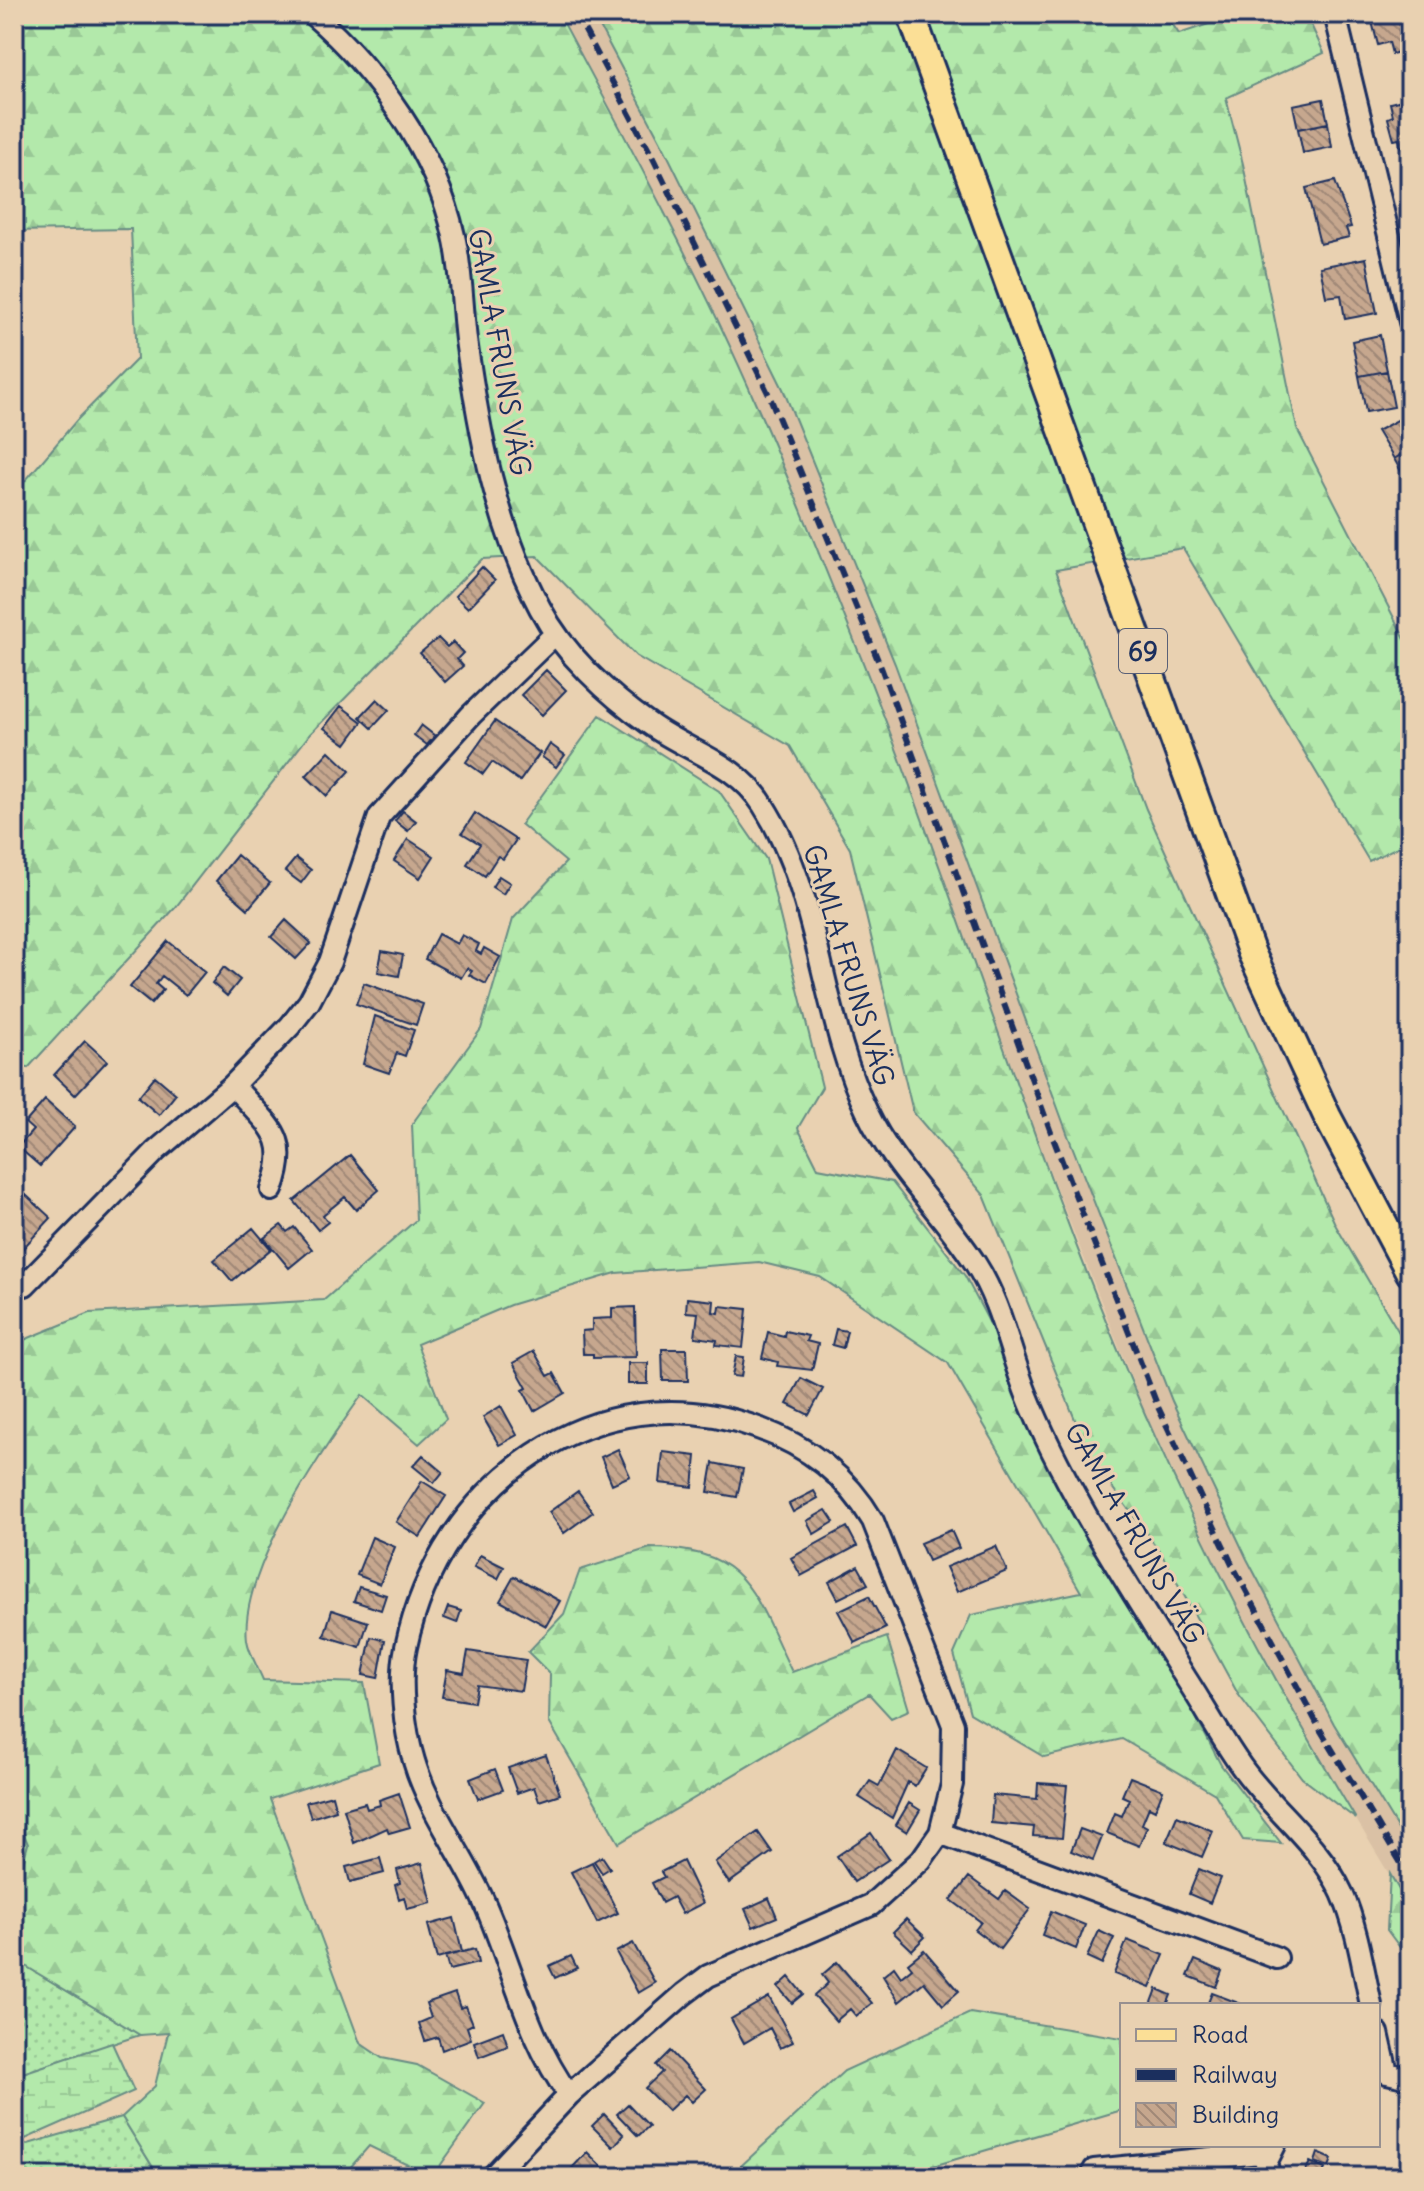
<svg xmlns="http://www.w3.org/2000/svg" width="1424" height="2191" viewBox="0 0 1424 2191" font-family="Delius,sans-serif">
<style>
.built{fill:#dac1a5}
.grass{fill:url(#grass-dots);stroke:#678c84;stroke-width:2}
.forest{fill:url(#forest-firs);stroke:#678c84;stroke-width:2}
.wetland{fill:url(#wetland-marsh);stroke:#678c84;stroke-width:2}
.building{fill:url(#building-back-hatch);stroke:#1b2f5e;stroke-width:2}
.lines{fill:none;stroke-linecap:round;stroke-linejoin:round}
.minor-casing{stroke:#1b2f5e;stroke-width:26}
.major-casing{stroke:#1b2f5e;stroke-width:32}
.minor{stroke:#e9d1b1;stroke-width:20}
.major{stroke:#fbdf96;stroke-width:26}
.rail{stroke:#1b2f5e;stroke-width:6;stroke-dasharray:12 6;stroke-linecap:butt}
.labels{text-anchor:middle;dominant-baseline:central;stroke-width:6;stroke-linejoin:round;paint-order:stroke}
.shield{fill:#e9d1b1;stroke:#596077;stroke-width:2}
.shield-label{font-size:26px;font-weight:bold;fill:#1b2f5e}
.street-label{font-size:28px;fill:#1b2f5e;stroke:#e9d1b1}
</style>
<defs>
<pattern id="grass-dots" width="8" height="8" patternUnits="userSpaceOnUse" patternTransform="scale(2)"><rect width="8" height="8" fill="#b3e9ab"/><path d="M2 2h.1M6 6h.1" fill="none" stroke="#99c896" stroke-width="1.8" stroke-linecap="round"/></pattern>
<pattern id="forest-firs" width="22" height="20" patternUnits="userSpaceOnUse" patternTransform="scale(2)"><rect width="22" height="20" fill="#b3e9ab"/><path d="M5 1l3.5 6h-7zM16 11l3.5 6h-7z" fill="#99c896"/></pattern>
<pattern id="wetland-marsh" width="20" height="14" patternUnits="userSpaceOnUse" patternTransform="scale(2)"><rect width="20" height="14" fill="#b3e9ab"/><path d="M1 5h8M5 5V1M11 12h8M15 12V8" fill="none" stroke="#99c896"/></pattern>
<pattern id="building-back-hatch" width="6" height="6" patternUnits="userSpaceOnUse" patternTransform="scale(2)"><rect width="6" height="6" fill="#c6a78e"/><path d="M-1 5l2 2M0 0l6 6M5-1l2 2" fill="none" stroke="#a08877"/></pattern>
</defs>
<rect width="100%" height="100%" fill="#e9d1b1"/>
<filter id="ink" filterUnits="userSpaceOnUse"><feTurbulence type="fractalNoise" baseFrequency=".0125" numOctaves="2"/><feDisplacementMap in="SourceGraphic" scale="16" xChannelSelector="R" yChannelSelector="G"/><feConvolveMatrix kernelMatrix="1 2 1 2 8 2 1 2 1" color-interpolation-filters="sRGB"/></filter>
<g filter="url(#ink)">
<path class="built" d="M559,14H593L664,148L782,389L895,664L1067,1133L1172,1401L1247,1559L1334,1724L1410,1849V1909L1308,1739L1220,1572L1145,1413L1039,1144L867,675L755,401L638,161Z"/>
<path class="grass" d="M14,1810L28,1844L14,1897Z
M14,1959L140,2035L14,2076Z
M122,2117L159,2177H14V2148Z"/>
<path class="forest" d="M14,14H559C628,142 698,271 756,404C795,492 830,581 866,670C963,916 1039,1171 1145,1414C1206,1553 1278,1689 1356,1819L1302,1778L1238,1694L1161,1553L1091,1459L984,1195L913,1112L850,849L790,746L636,656L537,556L482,559L310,734L175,908L28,1068L14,1063V494L76,421L137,359L131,229L14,231Z
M593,14H1166L1179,34L1238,14H1306L1324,53L1226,98L1243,164L1297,429L1410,649V841L1369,861L1183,548L1056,570L1146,809L1336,1226L1410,1351V1849L1334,1724L1247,1559L1172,1401L1067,1133L895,664L783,389L664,148Z
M600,715L719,791L766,859L822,1087L798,1128L818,1168L892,1182L965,1276L1221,1765L1281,1843L1243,1840L1215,1794L1122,1739L1044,1757L970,1713L954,1654L971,1615L1081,1592L948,1363L820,1277L759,1262L616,1273L510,1305L417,1344L446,1419L419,1444L362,1395C322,1451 239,1571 247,1640C249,1653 258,1668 263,1680L364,1683L379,1763L270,1799L360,2043L382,2058L417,2065L485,2103L432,2177L369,2146L342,2177H159L122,2117L155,2086L168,2033L140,2035L14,1959V1897L28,1844L14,1810V1344L90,1313L324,1300L416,1220L412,1124L481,1029L513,919L566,862L521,824Z
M650,1548C749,1548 754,1595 792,1672L887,1637L909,1710L891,1718L869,1694L619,1843L549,1722L550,1674L528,1652L564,1614L580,1570Z
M1390,1874L1410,1909V1961L1387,1930Z
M970,2013L1122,2038V2110L896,2177H729L844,2071Z"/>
<path class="wetland" d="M112,2043L134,2091L14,2144V2076Z"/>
<path class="building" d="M1370,14H1410V49L1392,54L1389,42L1378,45Z
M1410,98V145L1401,147L1399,139L1394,140L1388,118L1393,116L1390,103Z
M1323,99L1328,123L1298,129L1293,105Z
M1328,123L1332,147L1303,153L1298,129Z
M1335,181L1351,227L1346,228L1349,237L1320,244L1306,188Z
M1366,258L1377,313L1345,319L1341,295L1326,297L1320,267Z
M1380,335L1387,371L1359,376L1352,341Z
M1387,371L1394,407L1366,412L1359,376Z
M1401,418L1410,434V450L1394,459L1377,431Z
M1410,450V487L1394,459Z
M482,567L495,580L468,608L455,596Z
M438,638L447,647L453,642L463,653L457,659L463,666L445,682L420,653Z
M546,670L566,690L542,715L521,695Z
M377,699L389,710L372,728L360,717Z
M341,706L362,722L346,744L324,728Z
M495,721L540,753L520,781L492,762L483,774L466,762Z
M421,725L435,736L427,745L414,735Z
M550,744L565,755L556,767L542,757Z
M329,751L350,771L327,796L306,776Z
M403,811L416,821L408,831L395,821Z
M475,813L516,840L503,859L498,856L485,876L467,864L480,844L462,833Z
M408,839L434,856L420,878L394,861Z
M237,855L270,883L248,909L216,881Z
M296,858L311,870L301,883L285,871Z
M499,876L510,883L503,894L492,887Z
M286,920L311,943L296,959L271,937Z
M438,934L457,944L462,935L479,944L476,951L481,954L484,948L500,957L486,984L469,975L472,971L467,968L461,978L425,959Z
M168,941L205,972L186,995L162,976L156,984L163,990L151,1004L130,987Z
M382,951L403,955L399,976L378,972Z
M224,967L240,980L227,996L212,983Z
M364,983L423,1004L416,1025L356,1004Z
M375,1016L414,1030L405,1056L397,1053L389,1073L363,1064Z
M85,1041L107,1061L75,1095L54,1075Z
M155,1076L176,1094L159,1115L138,1097Z
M45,1100L75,1127L40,1166L18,1147L33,1130L25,1123Z
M350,1155L379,1190L356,1210L345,1197L323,1215L328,1222L318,1230L294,1201Z
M14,1184L51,1218L14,1258Z
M281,1225L287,1232L294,1227L312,1249L289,1268L264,1238Z
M253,1228L271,1249L232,1281L214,1260Z
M687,1298L714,1301L713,1312L719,1313L720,1306L747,1309L743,1348L716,1345L717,1340L695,1337L698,1313L686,1312Z
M635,1307L636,1357L593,1358V1354H583L582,1331L592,1330V1319L612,1318V1308Z
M836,1329L847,1331L843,1348L832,1345Z
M785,1331L808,1336L806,1341L818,1344L812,1370L777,1366L778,1362L762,1358L768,1332L784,1336Z
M662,1349H687L688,1381H663Z
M534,1351L548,1376L554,1373L565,1393L534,1411L523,1390L527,1388L513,1363Z
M736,1356L744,1357L741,1377L732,1376Z
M628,1363H648V1384H628Z
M801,1378L823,1389L809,1415L787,1404Z
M501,1406L517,1435L499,1445L483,1417Z
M618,1449L630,1476L612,1484L601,1457Z
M663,1452L696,1456L693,1487L660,1483Z
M423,1455L443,1472L434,1483L413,1466Z
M713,1463L743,1469L737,1497L708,1492Z
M422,1481L446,1496L420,1537L396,1522Z
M578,1491L593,1512L564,1533L549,1512Z
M814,1491L818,1498L793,1512L789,1504Z
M826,1510L834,1522L814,1534L807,1521Z
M847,1527L857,1546L801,1576L791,1558Z
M951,1530L959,1548L928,1561L920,1543Z
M372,1537L395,1547L380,1584L357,1575Z
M996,1546L1007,1571L957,1592L946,1567Z
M480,1555L504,1567L498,1579L474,1567Z
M858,1566L868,1584L838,1599L829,1582Z
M514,1576L560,1601L546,1626L500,1601Z
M359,1587L386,1595L381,1610L354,1601Z
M869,1596L886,1628L855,1643L838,1611Z
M448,1607L461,1611L457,1623L444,1618Z
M332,1610L368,1622L360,1647L324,1636Z
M371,1637L385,1640L378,1678L363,1675Z
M468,1651L526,1660L521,1691L477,1685L474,1702L442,1697L447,1670L464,1673Z
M897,1750L926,1768L915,1786L908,1782L892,1818L859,1797L870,1781L879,1786Z
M546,1755L560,1794L539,1801L534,1787L517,1793L508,1768Z
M495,1769L503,1790L478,1799L470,1779Z
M1130,1777L1163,1790L1155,1810L1149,1807L1142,1824L1147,1827L1139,1846L1107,1833L1115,1813L1122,1816L1129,1799L1122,1796Z
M1038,1783L1067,1785L1062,1838L1033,1836L1034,1827L991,1823L993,1795L1037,1799Z
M399,1793L410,1827L389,1833L387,1828L354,1843L344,1809L365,1803L367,1809L380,1805L379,1800Z
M332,1795L336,1810L311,1818L306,1802Z
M909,1803L920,1810L907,1832L896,1825Z
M1177,1816L1213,1831L1202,1857L1166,1842Z
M1080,1829L1102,1837L1093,1860L1071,1851Z
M758,1832L772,1852L729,1883L715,1862Z
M871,1833L889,1859L854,1882L837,1856Z
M602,1856L610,1868L602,1873L594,1861Z
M380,1858L384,1873L350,1882L346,1867Z
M683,1861L703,1903L682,1914L673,1897L662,1903L652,1883L664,1877L661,1872Z
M592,1862L618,1913L597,1923L571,1872Z
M422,1863L432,1903L407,1909L404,1897L399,1899L395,1885L400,1883L397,1870Z
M1199,1869L1220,1878L1210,1903L1189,1894Z
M969,1877L999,1899L1005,1891L1030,1909L1000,1949L975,1930L981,1922L951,1900Z
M769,1898L777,1917L753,1927L745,1909Z
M1051,1911L1085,1925L1076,1949L1042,1935Z
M454,1918L462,1952L437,1959L428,1925Z
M906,1919L925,1937L912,1950L893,1932Z
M1099,1931L1114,1938L1102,1964L1087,1957Z
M1127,1940L1164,1955L1150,1988L1114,1974Z
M633,1943L655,1983L638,1993L616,1952Z
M475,1949L478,1963L449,1970L445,1956Z
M924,1950L959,1991L943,2005L924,1982L899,2002L883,1976L894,1967L901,1977L912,1968L908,1963Z
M571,1956L577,1968L555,1978L549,1966Z
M1195,1960L1222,1971L1216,1987L1188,1976Z
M837,1962L872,2003L856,2016L850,2009L836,2021L814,1996L828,1983L822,1975Z
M789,1977L803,1994L792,2003L778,1987Z
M1157,1989L1171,1995L1167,2005H1151Z
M455,1993L460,2008L466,2006L473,2024L467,2027L471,2039L442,2050L438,2037L425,2041L419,2023L431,2018L426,2003Z
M1212,1993L1241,2004V2005H1207Z
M769,1997L793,2042L780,2048L770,2028L744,2043L731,2019Z
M503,2031L508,2046L479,2057L474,2042Z
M670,2051L706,2089L692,2102L685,2095L668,2111L645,2088L662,2072L656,2065Z
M628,2104L649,2126L638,2136L617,2114Z
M604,2114L624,2135L613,2147L592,2126Z
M587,2152L612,2177H581L572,2168Z
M1318,2153L1332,2159L1329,2167L1315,2162Z
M1310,2162L1325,2169L1321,2177L1304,2174Z"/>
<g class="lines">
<g class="minor-casing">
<path id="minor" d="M312,14C376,69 436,153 454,236C462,270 462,306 466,340C479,432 496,526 540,608C564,654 608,695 651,725C689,752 737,763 763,805C822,898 820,1015 867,1112C893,1167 942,1212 975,1263C1001,1303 1009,1350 1026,1393C1064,1489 1131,1589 1185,1677C1204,1706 1221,1738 1241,1766C1272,1810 1319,1843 1342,1893C1357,1927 1363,1968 1371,2005
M1335,14L1410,322
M233,1085C267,1126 293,1134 272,1190
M25,1285L156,1151L233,1085L290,1026L309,1002L330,962L379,817L471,715L554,635
M940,1833L1277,1958
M1378,2033L1387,2073
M1387,2073L1410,2078
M1094,2170L1269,2152
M492,2177L569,2095L684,1994L708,1976L871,1905L921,1860L940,1833L952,1784L953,1725L873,1521C846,1475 808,1446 758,1428C595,1368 440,1485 406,1647C399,1680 404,1729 414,1761C429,1812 463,1854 484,1902C513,1967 527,2038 569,2095
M1270,2177L1266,2163L1275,2145"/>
</g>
<g class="major-casing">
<path id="major" d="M911,14L1252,954L1327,1116L1410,1273"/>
</g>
<use href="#minor" class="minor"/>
<use href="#major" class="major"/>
<path class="rail" d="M576,14L651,154L769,395L882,670L1053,1138L1158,1407L1233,1566L1321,1731L1410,1878"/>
</g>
</g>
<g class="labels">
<rect class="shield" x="1119" y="629" width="48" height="44" rx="6"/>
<g class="shield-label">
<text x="1143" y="651">69</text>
</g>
<g class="street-label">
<text transform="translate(500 352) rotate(80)">GAMLA FRUNS VÄG</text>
<text transform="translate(849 965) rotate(73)">GAMLA FRUNS VÄG</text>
<text transform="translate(1135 1533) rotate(60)">GAMLA FRUNS VÄG</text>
</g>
</g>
<rect width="1424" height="2191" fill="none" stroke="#e9d1b1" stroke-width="48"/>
<rect x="24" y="24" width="1376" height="2143" fill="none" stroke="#1b2f5e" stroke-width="3" filter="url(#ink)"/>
<rect x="1120" y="2003" width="260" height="144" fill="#e9d1b1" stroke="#979090" stroke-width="2"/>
<rect x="1136" y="2029" width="40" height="12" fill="#fbdf96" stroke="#979090" stroke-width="2"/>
<text x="1192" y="2043" font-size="24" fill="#1b2f5e">Road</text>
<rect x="1136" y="2069" width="40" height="12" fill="#1b2f5e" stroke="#979090" stroke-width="2"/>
<text x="1192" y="2083" font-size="24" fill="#1b2f5e">Railway</text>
<rect x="1136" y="2103" width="40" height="24" fill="url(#building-back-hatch)" stroke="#979090" stroke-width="2"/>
<text x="1192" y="2123" font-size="24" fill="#1b2f5e">Building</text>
</svg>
